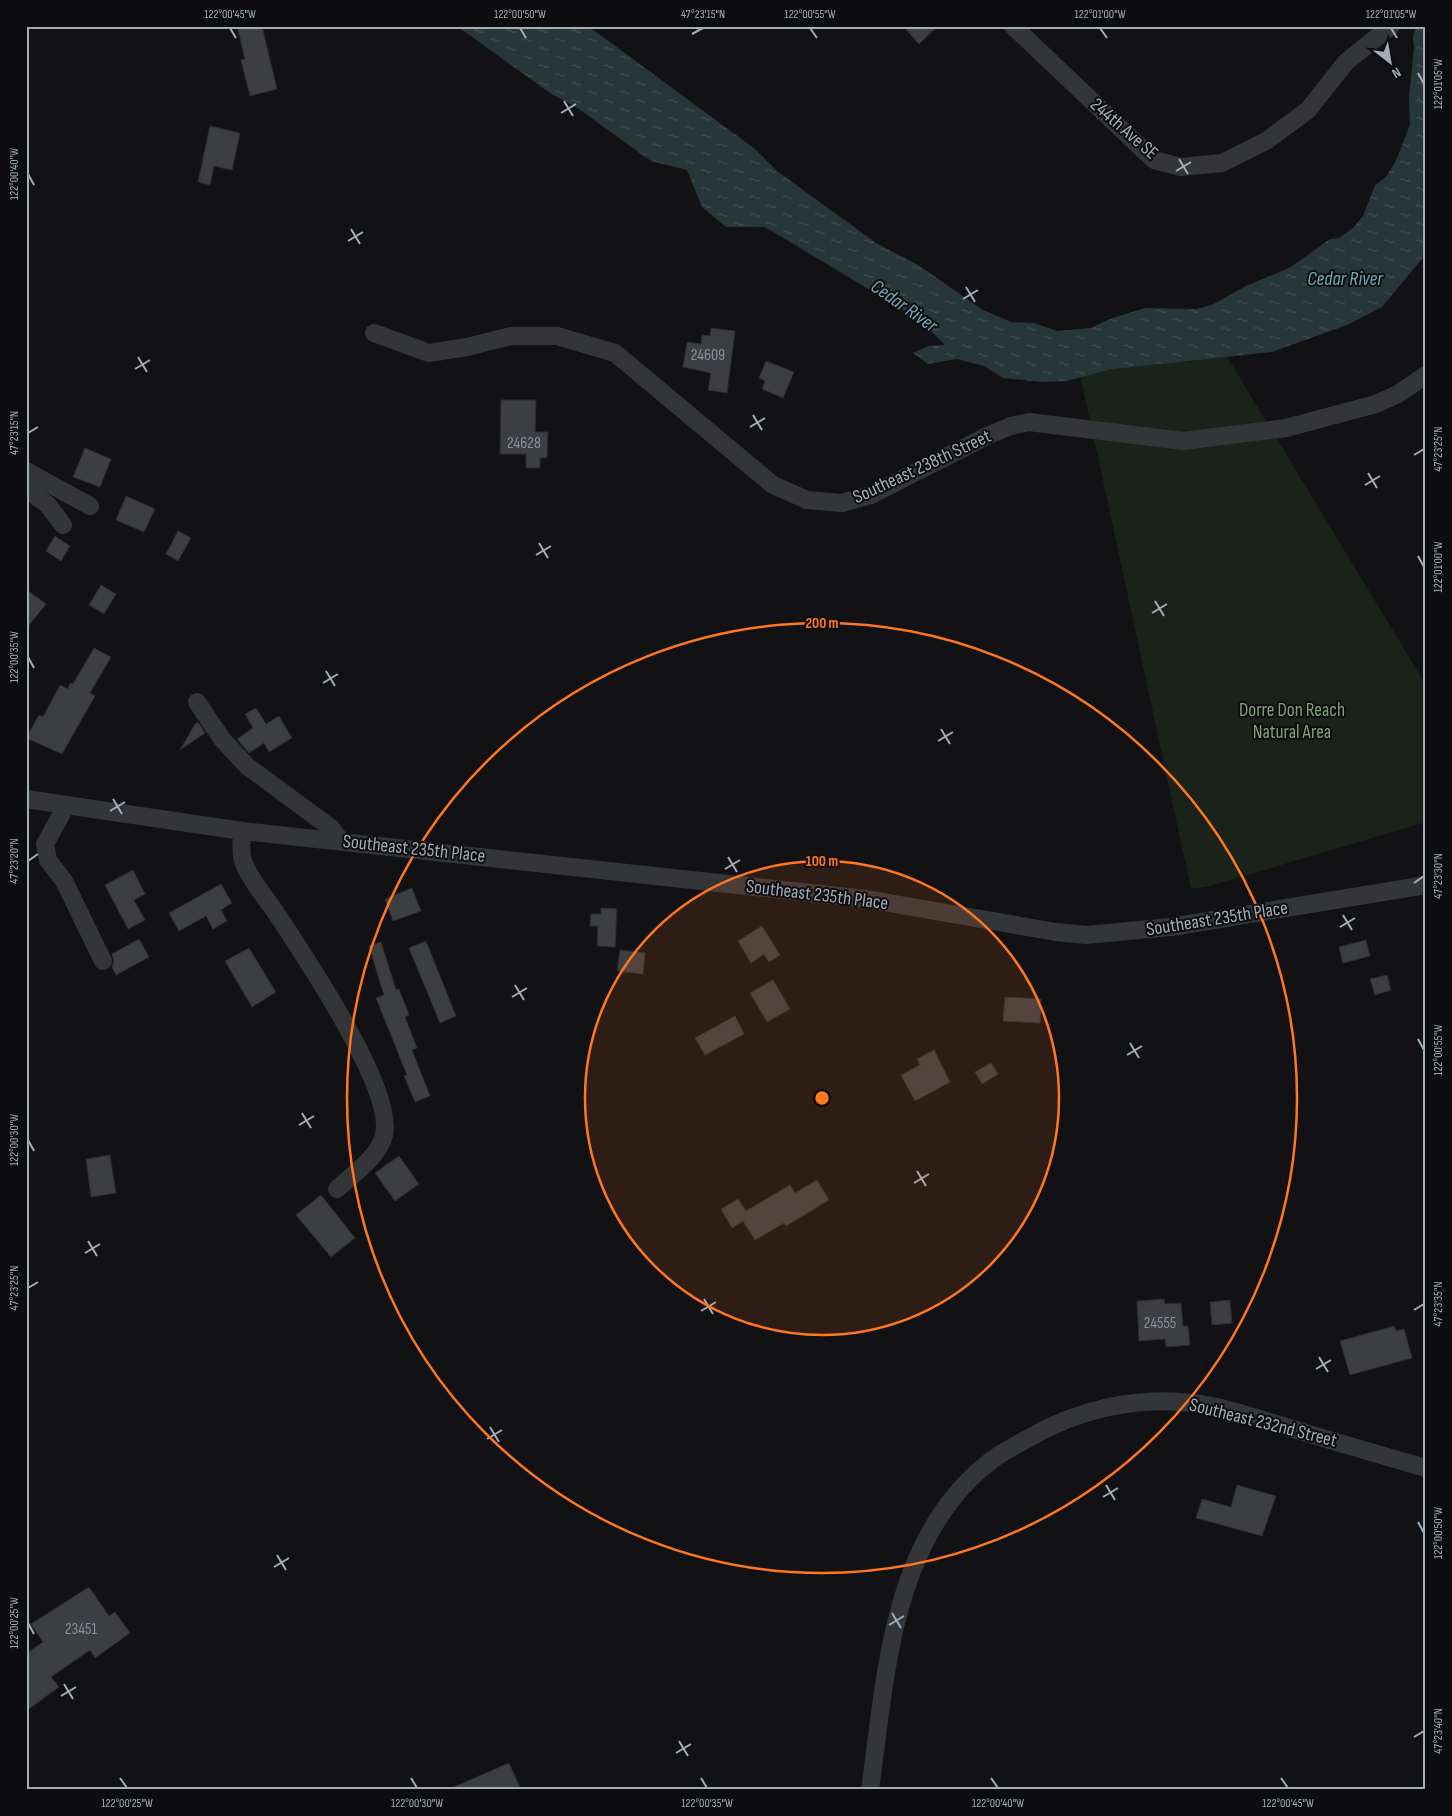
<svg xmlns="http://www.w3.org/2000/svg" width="1452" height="1816" viewBox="0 0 1452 1816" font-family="'Sofia Sans Condensed',sans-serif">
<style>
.park{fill:#1b221a}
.water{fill:url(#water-ripples)}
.building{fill:#3c3e42;stroke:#2c2d30}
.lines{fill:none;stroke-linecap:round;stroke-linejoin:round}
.path{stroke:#383d40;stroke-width:3;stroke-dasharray:2.5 4;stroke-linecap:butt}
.minor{stroke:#333539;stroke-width:18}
.ticks{fill:none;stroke:#a2adb6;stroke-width:2}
.ring{fill:none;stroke:#ff771f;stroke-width:2.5}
.labels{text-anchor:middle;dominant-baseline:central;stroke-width:4;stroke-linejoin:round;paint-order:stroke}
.number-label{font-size:16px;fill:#889199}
.street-label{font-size:19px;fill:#a2adb6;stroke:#0d0d0f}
.park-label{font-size:19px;fill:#80a377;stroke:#0d0d0f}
.water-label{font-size:20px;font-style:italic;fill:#75a9b5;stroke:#0d0d0f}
.centre{fill:#ff771f;stroke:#0d0d0f;stroke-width:2.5}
.ring-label{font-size:15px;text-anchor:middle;font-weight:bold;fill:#ff771f;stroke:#0d0d0f;stroke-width:4;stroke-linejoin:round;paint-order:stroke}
.neatline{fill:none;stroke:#a2adb6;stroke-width:2}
.ticks-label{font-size:12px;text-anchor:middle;fill:#a2adb6}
</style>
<defs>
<pattern id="water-ripples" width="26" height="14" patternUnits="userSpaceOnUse" patternTransform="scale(1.25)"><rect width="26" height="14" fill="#273639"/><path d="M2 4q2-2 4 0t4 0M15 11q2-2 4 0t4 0" fill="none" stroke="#435053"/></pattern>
</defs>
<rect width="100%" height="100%" fill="#121214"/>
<path class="park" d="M1226,355L1426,685V822L1210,886L1191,889L1080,374L1109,366Z"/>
<path class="water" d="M457,26H588L755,149L777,171L876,243L918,265L983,310L1011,322L1034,323L1057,331L1091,328L1110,319L1145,308L1197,309L1214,304L1244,287L1291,267L1330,239L1339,238L1353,228L1363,216L1375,185L1385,178L1395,163L1410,125L1409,97L1414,47L1413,37L1416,26H1426V254L1382,307L1347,325L1272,352L1112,369L1067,381L1043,382L1003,378L984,366L957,359L928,364L913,353L928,346L945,345L920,320L765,227H726L702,207L687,170L651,161L576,107L550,93Z"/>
<path class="building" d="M237,26H262L277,89L250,96L241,60L245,59Z
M903,26H938L919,44Z
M210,126L240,133L232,170L214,166L210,185L198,182Z
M711,328L735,331L727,393L708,390L711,373L683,367L687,342L701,344L702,335L710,336Z
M766,361L794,372L783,398L762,389L765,381L759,378Z
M501,400H536L535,432H548L547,458H540V468H526V454H500Z
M85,448L111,459L100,487L73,477Z
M126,496L155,509L144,532L116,520Z
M178,531L191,538L178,561L166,554Z
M55,536L70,546L61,561L46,551Z
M101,585L116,594L104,614L89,605Z
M26,589L46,604L26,629Z
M94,648L111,657L90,693L95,696L62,754L26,738L39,715L43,717L60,685L68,689L70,683L73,684Z
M256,708L266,724L279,716L292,738L269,752L264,743L249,753L237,739L253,728L245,714Z
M198,722L205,733L180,750L195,724Z
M133,870L145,894L134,900L145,920L128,929L105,885Z
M221,884L232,903L221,910L227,921L213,929L206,916L179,931L169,913Z
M412,888L421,911L393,921L385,899Z
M601,908L617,909L615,947L597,946L598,926H590L591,914H601Z
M762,926L780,955L769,962L764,954L751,963L738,941Z
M139,939L149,957L116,975L112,967L114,961L112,954Z
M1366,940L1370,956L1343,963L1339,947Z
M426,941L456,1016L440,1023L409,948Z
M381,942L396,990L399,989L409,1015L405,1017L417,1048L412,1050L430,1096L415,1102L404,1076L407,1075L376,998L384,995L369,946Z
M249,948L276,992L252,1007L225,961Z
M620,950L645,953L643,974L617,971Z
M1387,975L1391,990L1375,995L1370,979Z
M773,980L790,1009L767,1022L750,993Z
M1005,997L1041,999L1040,1023L1003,1021Z
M735,1016L744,1034L705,1055L695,1038Z
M934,1050L950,1082L915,1101L901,1075L920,1065L917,1059Z
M991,1063L998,1074L982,1084L975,1072Z
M110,1155L116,1193L91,1197L86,1159Z
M399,1156L419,1184L395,1201L375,1173Z
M817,1180L829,1200L786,1226L784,1223L755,1240L743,1221L732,1228L721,1209L738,1199L746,1211L790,1185L795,1193Z
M321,1195L355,1238L331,1257L296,1215Z
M1164,1299L1165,1304L1181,1303L1183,1326H1188L1190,1345L1166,1347L1165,1339L1139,1341L1137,1301Z
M1230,1300L1232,1323L1212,1325L1210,1302Z
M1394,1326L1396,1331L1404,1329L1412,1358L1350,1375L1340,1341Z
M1237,1485L1276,1496L1262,1536L1196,1518L1202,1499L1231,1507Z
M89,1587L109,1616L115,1612L130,1633L95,1658L90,1650L51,1677L59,1687L26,1711V1654L43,1642L31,1624Z
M509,1763L521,1790H447Z"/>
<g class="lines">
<path class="path" d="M1417,26L1426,33"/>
<path class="minor" d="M1013,26L1154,160L1181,167L1222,163L1266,141L1308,110L1346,62L1391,26
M374,333L429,353L467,347L511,336H557L615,353L773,485L807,500L842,503L871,495L989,435L1011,426L1029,422L1183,441L1286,428L1376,404L1398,394L1426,375
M26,471L90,506
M26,489L48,505L63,525
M197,702L222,739L247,766L331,828L341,841
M26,799L242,831L866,899L1056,932L1086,935L1171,927L1426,885
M66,806L45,844L48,860L64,881L103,961
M242,831C242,841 240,852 243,861C248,877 266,898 276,913C303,954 395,1089 384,1135C379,1157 352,1175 337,1189
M870,1790C886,1676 891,1536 992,1460C1002,1452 1015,1446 1027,1439C1076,1410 1135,1396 1192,1403C1222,1406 1252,1417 1280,1425C1328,1440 1377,1454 1426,1468"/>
</g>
<path class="ticks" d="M230,28L236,38M520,28L526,38M810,28L817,38M1100,28L1107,38M1391,28L1397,38M692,34L703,28M1418,73L1424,84M564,101L573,116M561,113L576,104M1179,159L1188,174M1176,171L1191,162M28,174L34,185M351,229L360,244M348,241L363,232M966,287L975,302M963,299L978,290M138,357L147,372M135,369L150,360M753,415L762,430M750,427L765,418M28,433L38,427M1414,455L1424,449M1368,473L1377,488M1365,485L1380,476M539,543L548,558M536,555L551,546M1418,556L1424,567M1155,601L1164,616M1152,613L1167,604M28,657L34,668M326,671L335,686M323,683L338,674M941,729L950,744M938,741L953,732M113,799L122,814M110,811L125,802M728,857L737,872M28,861L38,854M725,869L740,860M1414,883L1424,876M1343,915L1352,930M1340,927L1355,918M515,985L524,1000M512,997L527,988M1418,1039L1424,1050M1130,1043L1139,1058M1127,1055L1142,1046M302,1113L311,1128M299,1125L314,1116M28,1140L34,1151M917,1171L926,1186M914,1183L929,1174M88,1241L97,1256M85,1253L100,1244M28,1288L38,1282M704,1299L713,1314M1414,1310L1424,1304M701,1311L716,1302M1319,1357L1328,1372M1316,1369L1331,1360M490,1427L499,1442M487,1439L502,1430M1106,1485L1115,1500M1103,1497L1118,1488M1418,1522L1424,1533M277,1555L286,1570M274,1567L289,1558M892,1613L901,1628M28,1623L34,1634M889,1625L904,1616M64,1684L73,1699M61,1696L76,1687M1414,1737L1424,1731M679,1741L688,1756M676,1753L691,1744M120,1778L127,1788M411,1778L417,1788M701,1778L707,1788M991,1778L998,1788M1281,1778L1288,1788"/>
<circle cx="822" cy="1098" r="237" fill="#ff771f" fill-opacity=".12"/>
<g class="ring">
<circle cx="822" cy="1098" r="237"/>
<circle cx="822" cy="1098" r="475"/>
</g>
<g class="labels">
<g class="number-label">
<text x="708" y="355">24609</text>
<text x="524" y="443">24628</text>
<text x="1160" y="1323">24555</text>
<text x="81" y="1629">23451</text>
</g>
<g class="street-label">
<text transform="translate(1124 129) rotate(41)">244th Ave SE</text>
<text transform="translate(922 467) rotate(-25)">Southeast 238th Street</text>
<text transform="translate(414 849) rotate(6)">Southeast 235th Place</text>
<text transform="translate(817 895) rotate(7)">Southeast 235th Place</text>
<text transform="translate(1217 919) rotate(-9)">Southeast 235th Place</text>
<text transform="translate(1263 1423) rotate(14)">Southeast 232nd Street</text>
</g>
<g class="park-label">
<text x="1292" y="710">Dorre Don Reach<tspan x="1292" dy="22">Natural Area</tspan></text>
</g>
<g class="water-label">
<text x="1345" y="279">Cedar River</text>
<text transform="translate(904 306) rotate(35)">Cedar River</text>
</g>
</g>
<circle cx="822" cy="1098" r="8" class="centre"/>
<g class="ring-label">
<text x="822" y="628">200 m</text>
<text x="822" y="866">100 m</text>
</g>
<rect width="1452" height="1816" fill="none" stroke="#0d0d0f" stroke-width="55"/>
<g transform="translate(1390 62) rotate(149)" stroke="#0d0d0f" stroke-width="4" paint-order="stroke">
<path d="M0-4L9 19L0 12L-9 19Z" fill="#a2adb6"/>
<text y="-8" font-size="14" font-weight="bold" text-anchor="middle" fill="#a2adb6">N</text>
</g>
<rect x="28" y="28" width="1396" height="1760" class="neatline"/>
<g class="ticks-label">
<text x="230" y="18">122°00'45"W</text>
<text x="520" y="18">122°00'50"W</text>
<text x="703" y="18">47°23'15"N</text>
<text x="810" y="18">122°00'55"W</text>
<text x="1100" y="18">122°01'00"W</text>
<text x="1391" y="18">122°01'05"W</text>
<text transform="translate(1438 84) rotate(-90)" y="4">122°01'05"W</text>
<text transform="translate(14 174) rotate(-90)" y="4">122°00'40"W</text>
<text transform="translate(14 433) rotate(-90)" y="4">47°23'15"N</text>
<text transform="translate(1438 449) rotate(-90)" y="4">47°23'25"N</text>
<text transform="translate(1438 567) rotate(-90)" y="4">122°01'00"W</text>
<text transform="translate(14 657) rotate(-90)" y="4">122°00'35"W</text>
<text transform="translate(14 861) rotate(-90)" y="4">47°23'20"N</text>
<text transform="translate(1438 876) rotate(-90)" y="4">47°23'30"N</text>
<text transform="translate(1438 1050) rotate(-90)" y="4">122°00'55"W</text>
<text transform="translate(14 1140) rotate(-90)" y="4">122°00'30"W</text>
<text transform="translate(14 1288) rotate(-90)" y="4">47°23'25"N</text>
<text transform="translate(1438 1304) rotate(-90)" y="4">47°23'35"N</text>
<text transform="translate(1438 1533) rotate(-90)" y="4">122°00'50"W</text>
<text transform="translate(14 1623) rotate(-90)" y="4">122°00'25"W</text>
<text transform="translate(1438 1731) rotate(-90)" y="4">47°23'40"N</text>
<text x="127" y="1807">122°00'25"W</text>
<text x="417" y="1807">122°00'30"W</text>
<text x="707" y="1807">122°00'35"W</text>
<text x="998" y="1807">122°00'40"W</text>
<text x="1288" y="1807">122°00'45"W</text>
</g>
</svg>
